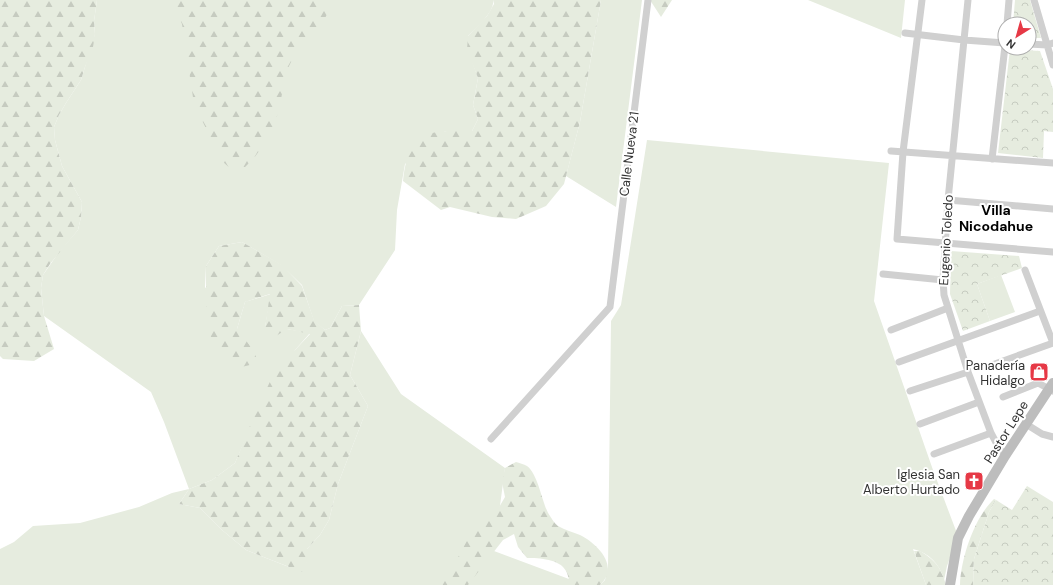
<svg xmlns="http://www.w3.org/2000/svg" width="1053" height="585" viewBox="0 0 1053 585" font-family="'DM Sans',sans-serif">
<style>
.green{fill:#e6ecdf}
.forest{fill:url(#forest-firs)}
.park{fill:url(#park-crowns)}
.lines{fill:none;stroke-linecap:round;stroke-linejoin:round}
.street{stroke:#d0d0d0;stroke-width:7}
.secondary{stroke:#bdbdbd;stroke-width:10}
.labels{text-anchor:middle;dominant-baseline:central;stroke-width:4;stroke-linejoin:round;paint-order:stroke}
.street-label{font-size:13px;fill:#333;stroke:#fff}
.poi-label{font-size:13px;fill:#333;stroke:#fff;text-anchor:end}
.neighbourhood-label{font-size:14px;font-weight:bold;fill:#000;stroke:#fff}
</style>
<defs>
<pattern id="forest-firs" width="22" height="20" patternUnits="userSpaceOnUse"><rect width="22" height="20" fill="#e6ecdf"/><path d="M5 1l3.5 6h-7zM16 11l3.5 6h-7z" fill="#c6cbc0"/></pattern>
<pattern id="park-crowns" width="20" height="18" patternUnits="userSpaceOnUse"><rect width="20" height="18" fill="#e6ecdf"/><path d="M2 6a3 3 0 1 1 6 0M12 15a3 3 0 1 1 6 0" fill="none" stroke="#c6cbc0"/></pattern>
</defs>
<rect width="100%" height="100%" fill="#fff"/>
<path class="green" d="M97,0H493C495,12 476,28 468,36L473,64L478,78L473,105L478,119L472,131H445L405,164L397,210L395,250L359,305L342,306L330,328L325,330L314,321L302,285L281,265L242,242L219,246L206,266L205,287L254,351L237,329L245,302L271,294L265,327L287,329L310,333L295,350L244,442L235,463L212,480L189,489L179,504L200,508L222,530L246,550L289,567L307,562V549L320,535L329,520L338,484L368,406L350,375L361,331L401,394L505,468L494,551L585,585H0V549L14,542L33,526L80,523L139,507L172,493L189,489L164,422L151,392L44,316L41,288L43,275L59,252L78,230L81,217L82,202L62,166L55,140L54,127L59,115L66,103L81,80L95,34L94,21Z
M601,0H642L616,207L566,176L580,122Z
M808,0H905L901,38Z
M647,140L889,163L874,301L933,470L958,536L947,566L944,580C940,564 929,553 913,549L926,585H600L605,580L608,567L611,321L621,305Z
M1001,275L1015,312L990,321L977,284Z"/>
<path class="forest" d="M0,0H97L94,21L95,34L93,47L85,67L81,80L66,103L59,115L54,127L55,140L62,166L82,202L81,217L78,230L50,264L43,275L41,288L44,316L54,349L34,361L3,359L0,356Z
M171,0H330L328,13L320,26L292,60L286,72L279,110L270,136L254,158L245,167L232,170L222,161L194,104L182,24Z
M493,0H601L580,122L564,184L546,206L516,219L492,217L450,207L441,210L403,181C406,153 413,132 447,131C455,130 464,131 472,131L478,119L473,105L478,78L467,50L468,36L487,16L494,4Z
M650,0H672L661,17Z
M242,242L282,265L302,286L314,320L325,330L330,328L342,306L359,305L361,331L350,375L368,406L338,484L329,520L320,535L307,549V562L302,572L246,550L222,530L200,508L179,504L189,489L212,480L235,463L256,411L277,367L295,350L310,334L287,329L265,343V327L270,294L245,302L237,329L254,351L258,363L233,369L212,343L206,315V266L219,246Z
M516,462C519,463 524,464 527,466C539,475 542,505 550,516C552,519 555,524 558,526C565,530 573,532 580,535C598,544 620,567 600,585H572L570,584C569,580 568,574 566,571C560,559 539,558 527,558L518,547L514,534L503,540L468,585H440L450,573L469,536L477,525L498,509L505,497L502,482L505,468Z
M994,499L996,500L989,512L974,559L973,585H960C961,558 974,518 994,499Z
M914,551H920C936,561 941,567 946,585H926Z"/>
<path class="park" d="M1015,0H1030L1041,38H1029V24H1013Z
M1010,49L1040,51L1053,89V132L1044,131L1043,158L998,153Z
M951,251L1019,256L1022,268L977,284L990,321L963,331L950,294Z
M1027,486L1053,502V585H973L974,559L989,512L996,500L1012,510Z"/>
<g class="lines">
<path class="street" d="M922,0L903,152L897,239L1053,252
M968,0L948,200L943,280L944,295L968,372L991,433L999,448L1005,456
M1034,0L1053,65
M1007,24L1009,0
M905,33L964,40L1005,43
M1029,44L1047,45L1053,43
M891,151L1053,163
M992,159L1005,46
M948,200L1053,209
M1025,270L1053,343
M883,274L943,280
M891,330L948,308
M899,362L1040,311
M992,365L1053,343
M910,391L968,372
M1003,397L1038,383L1053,391
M920,424L979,402
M1026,424L1042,434L1053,437
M491,439L610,307L648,0
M934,454L991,433"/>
<path class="secondary" d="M950,585L958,538L969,516L1005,456L1053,383"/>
</g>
<defs>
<g id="shop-square" transform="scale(1)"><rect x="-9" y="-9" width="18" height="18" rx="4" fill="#e63946" stroke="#fff"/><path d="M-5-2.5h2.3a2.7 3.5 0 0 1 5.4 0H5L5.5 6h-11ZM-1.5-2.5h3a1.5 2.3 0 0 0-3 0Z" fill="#fff"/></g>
<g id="church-square" transform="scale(1)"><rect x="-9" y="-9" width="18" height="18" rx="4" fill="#e63946" stroke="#fff"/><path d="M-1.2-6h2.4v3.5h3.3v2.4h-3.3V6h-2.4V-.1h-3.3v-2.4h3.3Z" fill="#fff"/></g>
</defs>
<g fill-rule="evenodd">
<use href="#shop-square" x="1039" y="372"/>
<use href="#church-square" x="974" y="481"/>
</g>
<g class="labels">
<g class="street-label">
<text transform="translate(629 154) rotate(-83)">Calle Nueva 21</text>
<text transform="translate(946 240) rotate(-87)">Eugenio Toledo</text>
<text transform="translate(1006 432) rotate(-58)">Pastor Lepe</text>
</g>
<g class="poi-label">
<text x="1025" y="365">Panadería<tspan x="1025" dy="15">Hidalgo</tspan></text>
<text x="960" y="474">Iglesia San<tspan x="960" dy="15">Alberto Hurtado</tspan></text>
</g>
<g class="neighbourhood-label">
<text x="996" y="210">Villa<tspan x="996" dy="16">Nicodahue</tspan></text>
</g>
</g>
<g transform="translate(1017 36) rotate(217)"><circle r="19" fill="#ffffff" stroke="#adadad"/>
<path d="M0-3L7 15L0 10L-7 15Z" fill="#e63946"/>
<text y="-6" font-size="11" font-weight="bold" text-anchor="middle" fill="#333333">N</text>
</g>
</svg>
